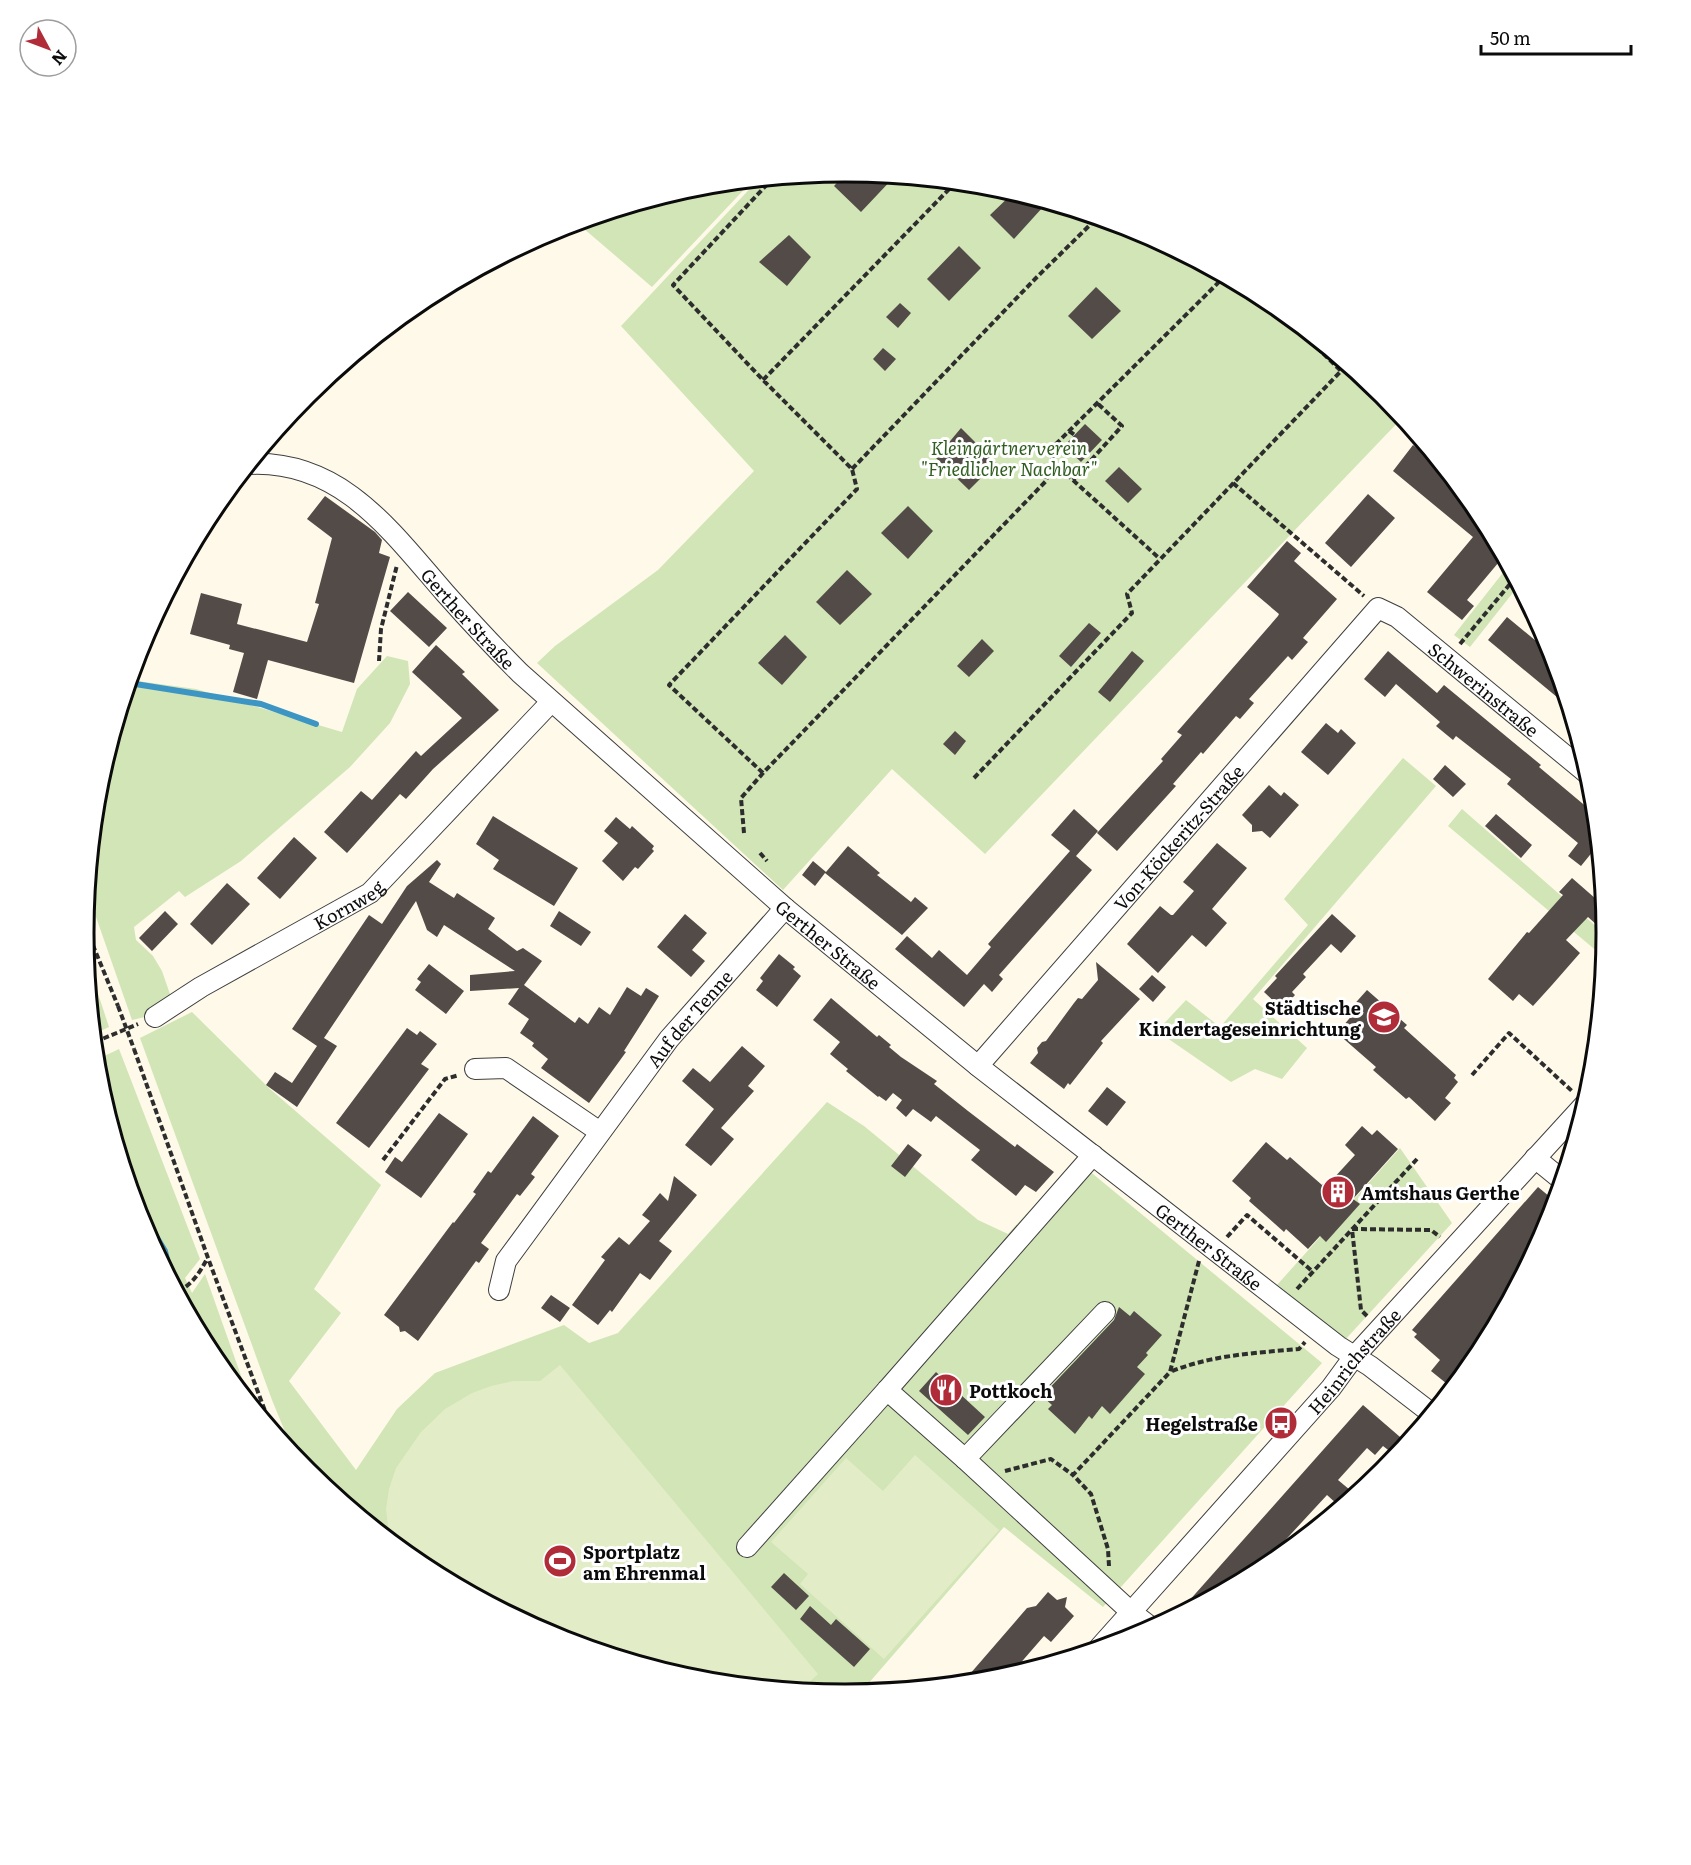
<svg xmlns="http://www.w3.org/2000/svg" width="1691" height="1865" viewBox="0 0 1691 1865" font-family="Literata,serif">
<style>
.green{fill:#d1e5b6}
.pitch{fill:#e2edc7}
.water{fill:#b2ddf2;stroke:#3d95c4;stroke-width:1.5}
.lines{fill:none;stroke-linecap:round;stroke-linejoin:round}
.stream{stroke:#3d95c4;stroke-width:6}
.building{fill:#524b48}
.minor-casing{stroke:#3e3e3e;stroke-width:22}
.path{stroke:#2d2d2d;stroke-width:4;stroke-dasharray:6 3;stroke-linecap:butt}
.minor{stroke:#fff;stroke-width:20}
.path-bridge{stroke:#2d2d2d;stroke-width:4;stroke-dasharray:6 3;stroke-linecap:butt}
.labels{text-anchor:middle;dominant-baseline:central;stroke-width:6;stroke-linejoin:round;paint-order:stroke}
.park-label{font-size:18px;font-style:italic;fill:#305d20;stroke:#fff}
.street-label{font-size:18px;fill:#0b0b0b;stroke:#fff}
.poi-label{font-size:18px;font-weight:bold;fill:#0b0b0b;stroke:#fff;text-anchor:start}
.rim{fill:none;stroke:#0b0b0b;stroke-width:3}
</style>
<rect width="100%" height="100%" fill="#fef9e9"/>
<path class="green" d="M846,171L994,186L1137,229L1269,300L1384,394L1403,417L985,854L892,769L783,890L537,663L555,646L658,570L754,471L621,326L759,179Z
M753,180L652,287L576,222L697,186Z
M1509,565L1519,585L1470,647L1454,635Z
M387,656L408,661L410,684L390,723L350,767L241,861L185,897L179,891L134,927L136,940L153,956L162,971L172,1000L149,1016L132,1020L88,894L99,784L130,680L196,689L342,732L357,689Z
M1403,758L1436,786L1253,999L1307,1048L1282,1079L1255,1069L1231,1082L1157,1031L1186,1000L1220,1027L1308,925L1284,899Z
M1462,809L1607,936L1605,958L1448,826Z
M86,957L109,1027L94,1034Z
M192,1012L270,1089L381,1185L314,1289L341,1313L289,1381L356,1470L397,1409L435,1373L564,1325L589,1343L618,1333L827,1102L864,1126L978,1220L1008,1234L1076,1160L1322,1363L1103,1607L1004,1527L861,1692L845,1694L697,1679L554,1636L422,1565L307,1471L293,1451L272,1400L140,1038Z
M119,1049L200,1259L185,1278L192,1293L205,1274L250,1401L212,1355L142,1224L99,1081L96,1060Z
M1400,1148L1452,1223L1344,1341L1277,1285Z"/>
<path class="pitch" d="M560,1365L818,1674L801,1690L697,1679L554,1636L422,1565L395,1543L388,1526L386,1509L389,1489L396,1468L421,1432L445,1409L472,1393L491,1386L513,1381H540Z
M915,1455L999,1530L884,1659L800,1584L808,1574L771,1542L846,1458L883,1491Z"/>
<path class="water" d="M133,1194L167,1250L171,1266L167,1270L142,1224Z"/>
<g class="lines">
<path class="stream" d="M129,683L261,704L316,724"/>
</g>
<path class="building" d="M848,171L895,176L861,212L834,186Z
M1014,192L1035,198L1043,207L1014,239L990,215Z
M789,235L811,257L787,286L759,262Z
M959,246L981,268L949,301L927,279Z
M1096,287L1121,311L1092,339L1068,316Z
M900,303L911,313L898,328L886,317Z
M883,348L896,359L885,371L873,359Z
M1085,424L1102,440L1081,462L1064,446Z
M961,428L996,463L969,490L936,458Z
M1413,445L1451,475L1479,510L1504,556L1467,600L1474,606L1462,620L1427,592L1473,537L1393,471Z
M1119,467L1142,489L1128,503L1105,481Z
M1368,494L1395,518L1351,567L1325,543Z
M325,496L375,532L382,540L379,553L390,557L354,683L268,660L257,699L233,692L244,653L229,649L230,645L190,634L201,593L242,604L237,624L307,642L319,604L315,603L332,538L307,519Z
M908,506L933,531L908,559L881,533Z
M1287,541L1301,553L1294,561L1337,599L1303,638L1308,642L1292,660L1288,656L1249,699L1254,703L1240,719L1236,716L1203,754L1201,752L1173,784L1176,786L1117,851L1097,833L1163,761L1161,759L1182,735L1177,732L1278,616L1279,614L1247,587Z
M847,570L872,594L840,625L816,602Z
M408,592L447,628L429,647L390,611Z
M1507,617L1553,655L1569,707L1488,640Z
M1089,623L1101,633L1071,667L1059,656Z
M785,635L807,657L782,685L758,663Z
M982,639L994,651L969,677L957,666Z
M436,645L465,672L462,674L499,710L433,769L406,799L400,794L347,853L324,832L361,791L372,800L416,751L421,756L462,718L412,672Z
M1132,651L1144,661L1110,702L1098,692Z
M1388,651L1437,693L1444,685L1541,765L1539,767L1595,814L1598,845L1581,866L1568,856L1578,843L1507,784L1511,779L1456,736L1453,740L1436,726L1440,722L1396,684L1385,697L1364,679Z
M1326,723L1338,733L1341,729L1356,743L1328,775L1301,752Z
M955,731L966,741L955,755L943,744Z
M1445,765L1466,784L1453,797L1433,779Z
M1269,785L1281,796L1284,792L1299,805L1270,838L1262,831L1252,832V825L1242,815Z
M1074,809L1098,831L1076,856L1092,870L999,975L1003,979L992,992L984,984L964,1007L895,949L907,936L932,958L939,950L967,975L991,947L988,944L1070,851L1051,835Z
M1496,814L1532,845L1521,858L1485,826Z
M493,816L578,868L554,906L493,869L499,860L476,844Z
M616,817L630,829L632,826L654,846L652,849L654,851L638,869L635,867L623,881L602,861L618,843L604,831Z
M294,837L317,858L280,899L257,878Z
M1217,843L1247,868L1212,909L1227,923L1206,947L1192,935L1158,973L1127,944L1160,906L1171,915H1173L1194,891L1183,882Z
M848,846L880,873L877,875L911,902L915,897L928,908L902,935L825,873L815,886L802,875L813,861L826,872Z
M437,860L441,864L429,882L454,898L457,893L495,918L488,929L517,951L523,948L542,961L524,985L575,1023L579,1017L588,1024L599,1007L610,1015L627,987L641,996L646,988L659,996L624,1051L626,1052L589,1103L541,1068L548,1059L532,1046L534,1043L520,1033L529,1019L508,1004L519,988L470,991V975L515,971L444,925L437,937L427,930L416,901L324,1038L337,1046L297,1107L266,1085L275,1072L292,1083L317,1046L292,1029L369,915L382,924L407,886Z
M1572,878L1604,906L1607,934L1588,917L1566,940L1580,953L1552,985L1533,1006L1519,994L1513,1001L1488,979L1527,932L1529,933L1563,895L1559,892Z
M227,883L250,904L212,945L190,924Z
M165,911L178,924L152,951L139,938Z
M559,911L591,932L581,946L550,926Z
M685,914L707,933L692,950L705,961L691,977L657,947Z
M1332,914L1356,936L1341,953L1331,944L1303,974L1306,977L1292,992L1295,995L1282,1009L1264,992L1277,978L1275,976Z
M779,954L795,967L793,969L801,976L777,1007L756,990L763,981L760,978Z
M1096,962L1140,999L1101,1041L1103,1043L1070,1085L1068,1083L1064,1089L1030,1063L1038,1053L1037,1048L1042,1042L1046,1041L1074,1003L1078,998L1082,999L1098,980Z
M429,964L464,991L446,1014L415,990L421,982L417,979Z
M1152,975L1166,987L1153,1002L1139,989Z
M1367,990L1407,1025L1404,1028L1456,1075L1454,1078L1458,1082L1445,1098L1451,1103L1435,1121L1409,1097L1406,1099L1373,1070L1376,1067L1337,1033L1354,1013L1350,1009Z
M831,998L877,1037L879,1035L891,1045L889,1047L901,1057L937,1081L934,1084L968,1111L1015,1147L1017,1144L1054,1172L1036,1192L1025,1185L1016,1196L971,1160L980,1150L936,1116L931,1122L913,1109L906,1117L896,1108L902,1100L893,1093L886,1101L879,1096L878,1097L846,1071L848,1069L830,1054L840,1042L813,1020Z
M407,1028L417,1035L420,1031L437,1044L421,1064L429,1069L369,1148L336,1123Z
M742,1046L765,1066L748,1086L754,1091L721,1128L734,1139L711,1166L685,1145L714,1109L682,1081L693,1068L710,1082Z
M1107,1087L1126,1102L1107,1126L1088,1111Z
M439,1113L468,1134L421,1198L385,1172L395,1157L402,1162Z
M533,1116L559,1136L531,1174L535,1177L520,1196L517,1194L481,1243L489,1249L479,1263L476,1261L418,1341L405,1331L400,1332L399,1327L384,1315L453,1222L454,1223L476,1194L473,1192L488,1171L491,1173Z
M1362,1126L1372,1135L1377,1130L1398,1149L1353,1199L1360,1204L1326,1242L1320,1236L1308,1249L1286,1229L1284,1232L1249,1201L1251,1198L1232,1181L1266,1142L1287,1160L1290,1157L1322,1185L1330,1177L1332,1180L1355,1155L1345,1145Z
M908,1144L922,1155L905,1177L891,1166Z
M674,1176L697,1195L659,1241L672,1251L650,1280L640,1273L612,1312L610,1310L598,1325L572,1305L605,1260L601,1257L619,1237L629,1245L650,1221L642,1215L660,1193L668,1201Z
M1538,1187L1556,1202L1549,1224L1488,1338L1485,1334L1462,1359L1471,1365L1452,1388L1431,1371L1440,1360L1414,1337L1417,1334L1412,1330Z
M551,1295L570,1308L560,1322L541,1308Z
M1119,1307L1130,1316L1134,1311L1162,1335L1146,1353L1148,1355L1137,1367L1145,1374L1110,1414L1102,1406L1092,1419L1089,1416L1075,1434L1048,1409L1052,1405L1042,1396L1114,1320Z
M936,1372L985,1417L968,1435L919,1391Z
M1363,1405L1407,1443L1396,1456L1383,1446L1375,1455L1367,1448L1338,1480L1350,1490L1337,1504L1327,1495L1254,1574L1181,1612L1180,1611Z
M784,1573L809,1596L796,1610L771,1587Z
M1048,1592L1057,1600L1067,1597L1065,1607L1074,1616L1051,1642L1044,1636L1011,1674L994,1679L963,1682L1027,1608L1036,1606Z
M810,1606L831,1625L836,1619L870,1649L854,1667L800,1619Z"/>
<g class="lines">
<g class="minor-casing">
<g id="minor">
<path id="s1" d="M250,464C341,460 391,531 445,593C469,620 494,647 520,673L785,908L978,1066L1338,1346L1370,1366L1431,1413"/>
<path id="s2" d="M155,1017L201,987L370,893L551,702"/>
<path id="s3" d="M978,1066L1378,608L1397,617L1589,775"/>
<path d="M475,1069L506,1068L600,1132"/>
<path d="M1093,1155L887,1390L965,1459L1131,1612L1152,1628"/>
<path d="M1535,1158L1562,1180"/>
<path id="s4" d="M499,1290L506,1261L669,1039L785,908"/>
<path d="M965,1459L1105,1312"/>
<path d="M747,1547L887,1390"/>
<path id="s5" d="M1099,1648L1331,1388L1353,1358L1586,1103"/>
</g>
</g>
<path class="path" d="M763,380L956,182
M1069,431L1075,435
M1053,462L1159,558
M852,469L1035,279L1098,217
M1073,480L1122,426L1097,403
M1233,483L1364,596
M1460,644L1515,578
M379,661L381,629L397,565
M763,773L669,685L857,489L852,469L763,380L673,285L773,178
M974,778L1132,613L1127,594L1341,371L1268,299
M744,833L741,798L763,773L1046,481L1056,444L1225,276
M760,853L767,861
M85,919L92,943L118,1006
M95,1042L138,1024
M134,1049L208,1258L271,1427
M1472,1075L1509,1033L1573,1092
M383,1160L445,1079L459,1075
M1227,1237L1247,1215L1312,1271
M1199,1261L1170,1372C1211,1355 1255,1353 1299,1349L1305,1342
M1297,1289L1417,1159
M178,1291C192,1285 200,1272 207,1259
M1367,1316L1361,1310L1352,1229L1431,1230L1440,1237
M1005,1471L1051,1459L1073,1475
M1109,1566L1108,1549L1091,1494L1073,1475L1170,1372"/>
<use href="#minor" class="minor"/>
<path class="path-bridge" d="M118,1006L134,1049"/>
</g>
<defs>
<g id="school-disc" transform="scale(1.725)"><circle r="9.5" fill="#b12c39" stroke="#fff"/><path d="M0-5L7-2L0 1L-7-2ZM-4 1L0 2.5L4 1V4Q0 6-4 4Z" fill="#fff"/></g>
<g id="building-disc" transform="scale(1.725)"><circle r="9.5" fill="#b12c39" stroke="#fff"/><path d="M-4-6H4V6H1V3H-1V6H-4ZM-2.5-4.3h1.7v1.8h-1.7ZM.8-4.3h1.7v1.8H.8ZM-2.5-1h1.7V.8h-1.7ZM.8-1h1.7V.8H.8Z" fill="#fff"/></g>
<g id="restaurant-disc" transform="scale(1.725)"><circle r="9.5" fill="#b12c39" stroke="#fff"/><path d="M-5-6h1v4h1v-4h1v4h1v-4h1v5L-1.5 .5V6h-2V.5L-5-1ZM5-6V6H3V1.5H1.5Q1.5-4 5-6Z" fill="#fff"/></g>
<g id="bus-disc" transform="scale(1.725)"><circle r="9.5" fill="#b12c39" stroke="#fff"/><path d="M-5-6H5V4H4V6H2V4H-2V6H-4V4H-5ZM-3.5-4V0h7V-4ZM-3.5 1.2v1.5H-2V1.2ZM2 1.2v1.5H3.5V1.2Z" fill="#fff"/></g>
<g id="stadium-disc" transform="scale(1.725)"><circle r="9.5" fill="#b12c39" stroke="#fff"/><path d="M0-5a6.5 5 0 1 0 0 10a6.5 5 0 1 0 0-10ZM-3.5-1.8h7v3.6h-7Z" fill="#fff"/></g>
</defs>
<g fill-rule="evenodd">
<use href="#school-disc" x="1384" y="1017"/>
<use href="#building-disc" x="1338" y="1192"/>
<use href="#restaurant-disc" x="946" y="1390"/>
<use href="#bus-disc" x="1281" y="1423"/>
<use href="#stadium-disc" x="560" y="1561"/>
</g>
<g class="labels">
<g class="park-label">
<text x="1009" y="447">Kleingärtnerverein<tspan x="1009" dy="21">"Friedlicher Nachbar"</tspan></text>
</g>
<g class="street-label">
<text stroke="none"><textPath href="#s1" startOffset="278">Gerther Straße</textPath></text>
<text stroke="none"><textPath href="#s3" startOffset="742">Schwerinstraße</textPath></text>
<text stroke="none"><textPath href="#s3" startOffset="304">Von-Köckeritz-Straße</textPath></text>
<text stroke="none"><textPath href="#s2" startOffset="224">Kornweg</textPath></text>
<text stroke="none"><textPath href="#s1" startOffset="764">Gerther Straße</textPath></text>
<text stroke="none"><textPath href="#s4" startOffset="334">Auf der Tenne</textPath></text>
<text stroke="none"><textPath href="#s1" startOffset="1250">Gerther Straße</textPath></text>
<text stroke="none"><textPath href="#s5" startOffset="384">Heinrichstraße</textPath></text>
</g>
<g class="poi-label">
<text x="1361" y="1007" text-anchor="end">Städtische<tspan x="1361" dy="21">Kindertageseinrichtung</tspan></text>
<text x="1361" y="1192">Amtshaus Gerthe</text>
<text x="969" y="1390">Pottkoch</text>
<text x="1258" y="1423" text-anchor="end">Hegelstraße</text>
<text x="583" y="1551">Sportplatz<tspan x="583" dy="21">am Ehrenmal</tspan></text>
</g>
</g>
<path d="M0 0H1691V1865H0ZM94 933a751 751 0 1 1 1502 0a751 751 0 1 1-1502 0Z" fill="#fff" fill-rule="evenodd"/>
<path class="rim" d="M94 933a751 751 0 1 1 1502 0a751 751 0 1 1-1502 0Z"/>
<g transform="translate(48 48) rotate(131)"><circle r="28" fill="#ffffff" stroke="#9d9d9d" stroke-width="1.5"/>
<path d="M0-4.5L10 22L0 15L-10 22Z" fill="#b12c39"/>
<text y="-9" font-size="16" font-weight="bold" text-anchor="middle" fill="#0b0b0b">N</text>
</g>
<path d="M1481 45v9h150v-9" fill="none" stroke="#0b0b0b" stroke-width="3"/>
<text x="1490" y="45" font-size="18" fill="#0b0b0b" stroke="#ffffff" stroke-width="4.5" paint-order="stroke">50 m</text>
</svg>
